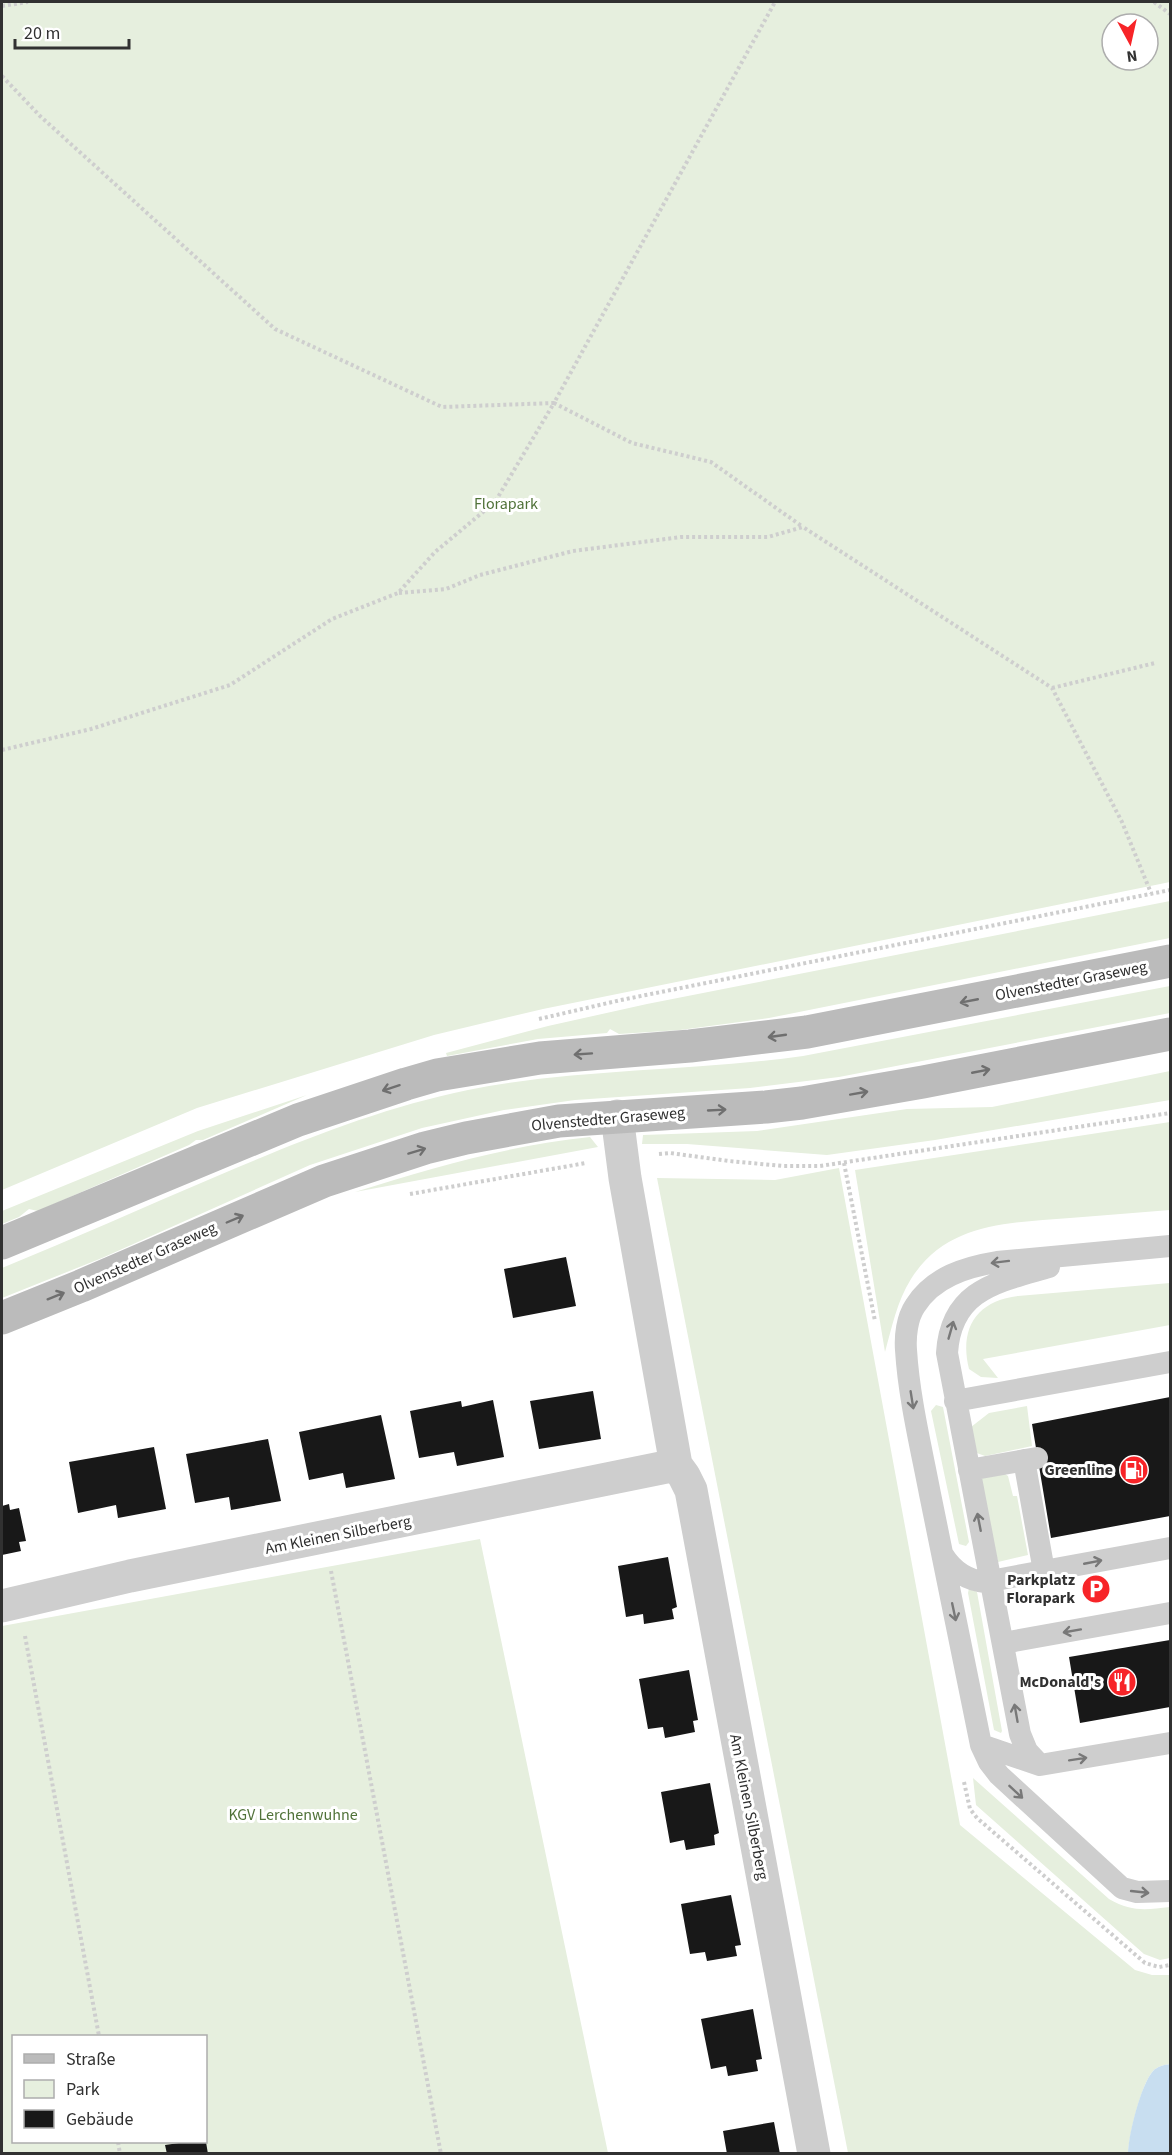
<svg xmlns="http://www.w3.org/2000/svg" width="1172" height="2155" viewBox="0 0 1172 2155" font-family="'Source Sans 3',sans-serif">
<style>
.green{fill:#e6efde;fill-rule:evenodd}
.water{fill:#c8def0}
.building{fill:#181818}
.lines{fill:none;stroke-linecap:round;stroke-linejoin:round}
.path{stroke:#cecece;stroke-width:4;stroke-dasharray:3 3;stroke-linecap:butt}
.lane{stroke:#cecece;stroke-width:22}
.street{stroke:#cecece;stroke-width:33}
.secondary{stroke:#bbb;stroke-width:33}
.oneway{stroke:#6f6f6f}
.oneway2{stroke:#787878}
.labels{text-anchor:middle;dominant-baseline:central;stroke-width:6;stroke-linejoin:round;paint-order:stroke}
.park-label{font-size:16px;fill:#507239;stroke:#fff}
.street-label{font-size:16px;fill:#313131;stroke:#fff}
.poi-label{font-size:16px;font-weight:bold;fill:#313131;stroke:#fff;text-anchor:end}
</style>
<rect width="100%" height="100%" fill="#fff"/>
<path class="green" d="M2,2H1170V882L543,1009L434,1035L197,1108L2,1190ZM1112,24H1148V60H1112Z
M1170,901V938L769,1018L680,1030L619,1034L610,1029L607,1033L538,1039L447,1056L446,1053L548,1026L647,1004Z
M1170,986V1013L839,1077L750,1088L575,1100L504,1110L422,1128L310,1165L102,1258L2,1298V1268C73,1239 144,1207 215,1177C297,1142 380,1108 468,1090C578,1068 691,1072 803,1056Z
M1170,1071V1100L935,1140L827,1155L687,1144H642L643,1135L757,1131L907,1109L992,1107Z
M307,1095L203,1140H196L189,1145L38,1211L29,1209L19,1217L2,1224V1211L198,1131Z
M1170,1122V1210C1137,1213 1104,1215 1070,1218C1010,1223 947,1222 911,1279C897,1301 892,1327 885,1352L855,1170Z
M590,1137L598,1147L355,1192C434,1167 507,1146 590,1137Z
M839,1168L960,1825L1135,1970L1152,1975H1170V2064C1164,2065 1158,2066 1153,2071C1141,2084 1129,2135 1128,2153H848L657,1178L775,1180Z
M1170,1283V1325L983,1359L998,1378L981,1377L969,1369C959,1329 976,1301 1018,1296Z
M936,1405L943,1407L969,1542L966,1546L959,1544L931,1411Z
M1027,1406L1032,1446L985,1456L974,1452L971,1427L989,1413Z
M1005,1474L1008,1476L1013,1496H1017L1028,1555L998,1562L978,1479Z
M480,1539L608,2153L2,2154V1626ZM14,2036H206V2142H14Z
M969,1588L977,1592L1002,1731L1001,1733L994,1730L968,1593Z
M973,1778L1109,1899C1132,1912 1145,1910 1170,1907V1958L1160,1960L1144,1954L976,1805Z"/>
<path class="water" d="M1170,2064V2153H1128C1128,2136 1141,2084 1153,2071C1158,2066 1164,2065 1170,2064Z"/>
<path class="building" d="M566,1257L576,1306L513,1318L504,1269Z
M593,1391L601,1439L539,1449L530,1401Z
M1170,1397V1516L1051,1538L1032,1424Z
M493,1400L504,1457L457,1466L454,1452L419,1458L410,1411L461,1401L462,1407Z
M381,1415L395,1479L346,1488L343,1473L309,1480L299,1432Z
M268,1439L281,1501L231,1510L229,1497L195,1503L186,1454Z
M154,1447L166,1509L118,1518L116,1505L78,1513L69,1462Z
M9,1504L10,1510L19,1508L26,1541L19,1542L21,1551L2,1555V1506Z
M668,1557L677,1607L672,1609L674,1619L644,1624L643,1614L626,1617L618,1566Z
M1170,1640V1707L1080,1723L1069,1657Z
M689,1670L698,1720L693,1721L695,1732L665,1738L663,1727L648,1729L639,1679Z
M710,1783L719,1833L714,1835L715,1845L686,1850L684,1840L670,1843L661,1792Z
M731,1895L741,1945L735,1946L737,1956L707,1961L705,1952L690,1954L681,1904Z
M753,2009L762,2059L756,2060L758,2071L728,2076L726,2066L711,2069L701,2019Z
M774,2122L780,2154H727L723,2131Z
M186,2142H206L208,2154H167L165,2145Z"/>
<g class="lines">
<path class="path" d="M1154,2L1170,14
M2,6L28,2
M2,76L40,116L275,329L442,407L554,403L775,2
M399,593L446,589L480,575L573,551L681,537H768L803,527L1052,688L1122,822L1151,893
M1052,688L1155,663
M2,750L91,729L230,685L332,619L398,593L435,552L495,502L554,403L632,443L711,462L803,527
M539,1019L621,1000L1170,890
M659,1154L670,1153L729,1161L783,1166H820L1170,1113
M844,1163L875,1321
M410,1194L586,1163
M331,1571L441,2154
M25,1636L99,2036
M964,1782L970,1809L977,1818L1145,1963L1159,1967L1170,1965
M118,2142L120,2154"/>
<path class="lane" d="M1170,1246L997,1262C966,1267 933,1277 915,1306C907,1318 905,1336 906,1350C909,1398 921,1447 930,1494C947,1578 964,1661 981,1745L989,1762L999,1775L1122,1888L1137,1892L1170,1891
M955,1401L1170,1362
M1024,1460L1044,1571
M969,1470L1037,1458
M943,1555C953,1571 966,1580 985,1582L1170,1548
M1003,1643L1170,1613
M981,1745L1040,1765L1170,1743
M1040,1765L1027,1751L1020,1734L947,1353C951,1289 998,1282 1049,1267"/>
<path class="street" d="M676,1465L684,1476L691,1490L814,2154
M2,1606L130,1576L676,1465L625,1178L617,1116"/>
<path class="secondary" d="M2,1243L298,1120L406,1084L437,1075L540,1058L690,1046L807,1032L1170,961
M2,1318L81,1286L324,1181L425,1148L466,1138L559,1121L766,1107L802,1103L923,1082L1170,1034"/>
</g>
<defs><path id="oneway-shaft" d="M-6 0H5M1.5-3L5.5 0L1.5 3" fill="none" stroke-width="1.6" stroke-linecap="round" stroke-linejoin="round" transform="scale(1.5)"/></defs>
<g class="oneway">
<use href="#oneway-shaft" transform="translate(969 1001) rotate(169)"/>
<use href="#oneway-shaft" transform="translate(777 1036) rotate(172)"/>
<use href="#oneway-shaft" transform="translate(583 1054) rotate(176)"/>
<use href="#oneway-shaft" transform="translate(981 1071) rotate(-11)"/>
<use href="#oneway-shaft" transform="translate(391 1088) rotate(162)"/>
<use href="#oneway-shaft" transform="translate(859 1093) rotate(-10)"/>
<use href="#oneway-shaft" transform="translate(717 1110) rotate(-3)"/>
<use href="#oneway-shaft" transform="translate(417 1151) rotate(-17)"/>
<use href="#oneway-shaft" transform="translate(235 1219) rotate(-23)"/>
<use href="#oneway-shaft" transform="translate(56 1296) rotate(-22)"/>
</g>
<g class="oneway2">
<use href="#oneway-shaft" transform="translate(1000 1262) rotate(173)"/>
<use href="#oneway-shaft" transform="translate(951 1330) rotate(-74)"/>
<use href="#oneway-shaft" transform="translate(912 1400) rotate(81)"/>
<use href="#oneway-shaft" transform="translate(979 1522) rotate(-101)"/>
<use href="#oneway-shaft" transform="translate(1093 1562) rotate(-11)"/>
<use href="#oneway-shaft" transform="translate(954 1612) rotate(78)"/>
<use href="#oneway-shaft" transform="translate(1072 1631) rotate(170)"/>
<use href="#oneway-shaft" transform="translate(1016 1713) rotate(-100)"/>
<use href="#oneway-shaft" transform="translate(1078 1759) rotate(-9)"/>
<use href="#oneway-shaft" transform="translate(1016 1792) rotate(43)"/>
<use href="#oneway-shaft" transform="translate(1140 1892) rotate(6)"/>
</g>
<defs>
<g id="fuel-disc" transform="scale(1.5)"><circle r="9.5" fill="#f72428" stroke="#fff"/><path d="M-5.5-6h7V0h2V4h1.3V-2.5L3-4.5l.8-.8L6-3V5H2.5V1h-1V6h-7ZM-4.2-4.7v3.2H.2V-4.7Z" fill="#fff"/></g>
<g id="parking-disc" transform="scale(1.5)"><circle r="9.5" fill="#f72428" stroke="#fff"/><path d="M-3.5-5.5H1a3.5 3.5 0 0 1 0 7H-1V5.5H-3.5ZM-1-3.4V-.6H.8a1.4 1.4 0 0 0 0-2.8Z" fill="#fff"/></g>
<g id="restaurant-disc" transform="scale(1.5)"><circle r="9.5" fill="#f72428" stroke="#fff"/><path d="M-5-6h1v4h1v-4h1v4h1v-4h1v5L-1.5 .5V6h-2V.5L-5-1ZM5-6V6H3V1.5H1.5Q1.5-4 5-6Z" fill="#fff"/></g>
</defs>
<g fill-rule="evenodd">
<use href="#fuel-disc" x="1134" y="1470"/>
<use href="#parking-disc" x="1096" y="1589"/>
<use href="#restaurant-disc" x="1122" y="1682"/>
</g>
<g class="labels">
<g class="park-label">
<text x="506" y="504">Florapark</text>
<text x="293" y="1815">KGV Lerchenwuhne</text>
</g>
<g class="street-label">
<text transform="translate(1071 981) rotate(-11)">Olvenstedter Graseweg</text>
<text transform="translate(608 1119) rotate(-5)">Olvenstedter Graseweg</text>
<text transform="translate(145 1258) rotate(-24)">Olvenstedter Graseweg</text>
<text transform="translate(338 1535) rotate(-11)">Am Kleinen Silberberg</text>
<text transform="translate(749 1807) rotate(79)">Am Kleinen Silberberg</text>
</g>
<g class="poi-label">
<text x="1113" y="1470">Greenline</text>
<text x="1075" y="1580">Parkplatz<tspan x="1075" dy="18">Florapark</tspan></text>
<text x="1101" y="1682">McDonald's</text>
</g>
</g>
<rect width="1172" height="2155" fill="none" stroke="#313131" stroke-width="6"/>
<rect x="12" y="2035" width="195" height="108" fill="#ffffff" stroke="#adadad" stroke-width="1.5"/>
<rect x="24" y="2054" width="30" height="9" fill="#bbbbbb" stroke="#adadad" stroke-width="1.5"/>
<text x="66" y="2065" font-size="18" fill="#313131">Straße</text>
<rect x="24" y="2080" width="30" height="18" fill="#e6efde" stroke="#adadad" stroke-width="1.5"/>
<text x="66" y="2095" font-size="18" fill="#313131">Park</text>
<rect x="24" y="2110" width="30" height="18" fill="#181818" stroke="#adadad" stroke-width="1.5"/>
<text x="66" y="2125" font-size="18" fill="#313131">Gebäude</text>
<g transform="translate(1130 42) rotate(172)"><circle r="28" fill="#ffffff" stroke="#adadad" stroke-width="1.5"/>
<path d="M0-4.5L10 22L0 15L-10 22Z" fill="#f72428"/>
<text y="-9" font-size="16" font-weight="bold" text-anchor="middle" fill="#313131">N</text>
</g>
<path d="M15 39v9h114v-9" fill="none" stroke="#313131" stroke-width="3"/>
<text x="24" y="39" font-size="18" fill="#313131" stroke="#ffffff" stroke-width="4.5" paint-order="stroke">20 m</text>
</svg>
